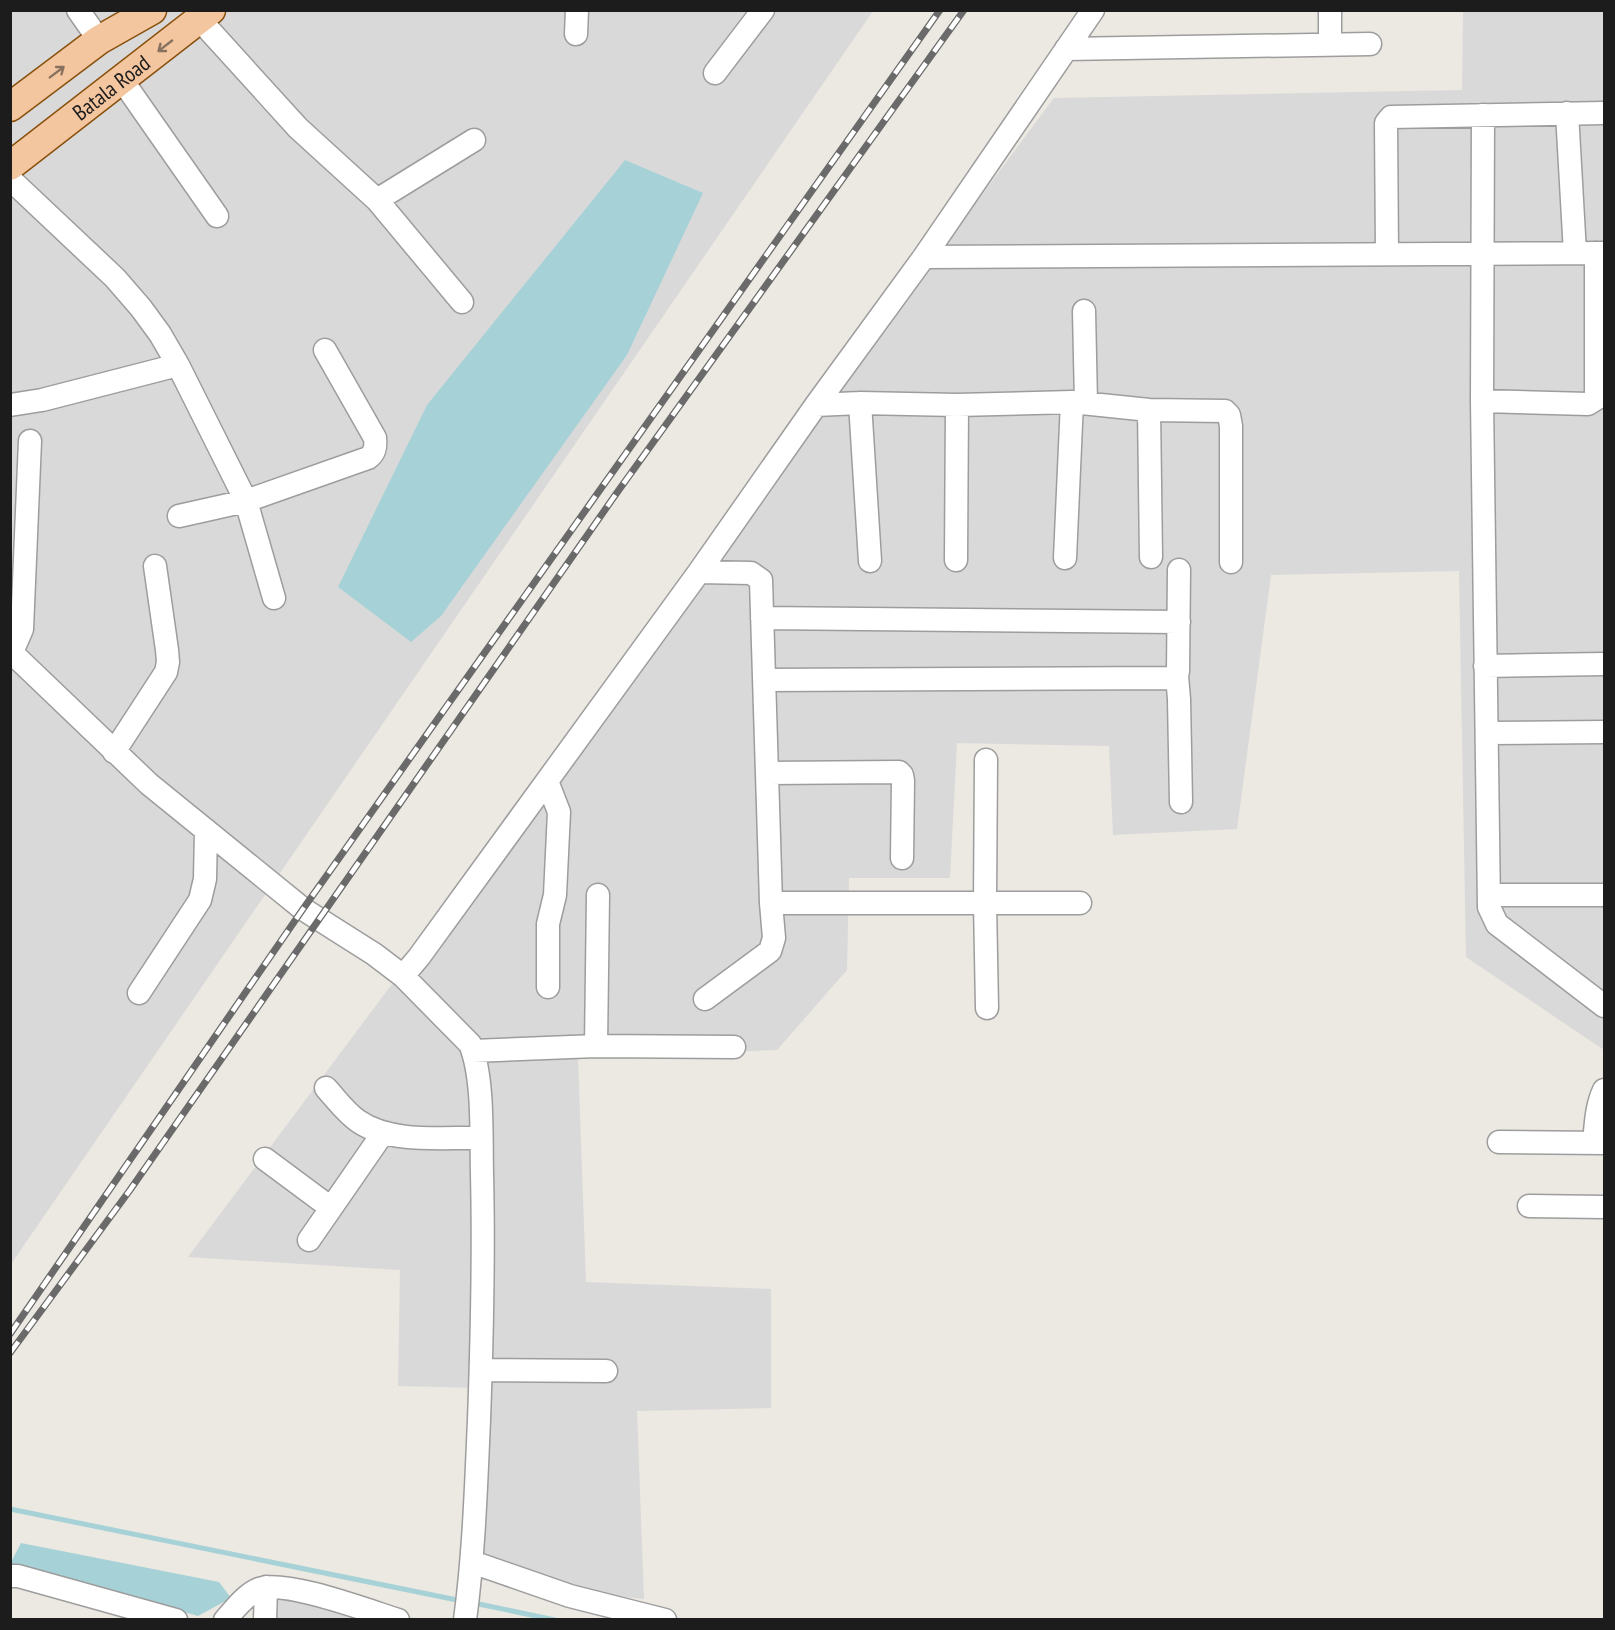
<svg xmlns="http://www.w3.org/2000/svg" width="1615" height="1630" viewBox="0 0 1615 1630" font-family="'PT Sans Narrow',sans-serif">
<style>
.residential{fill:#dad9d9}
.water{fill:#a6d2d7}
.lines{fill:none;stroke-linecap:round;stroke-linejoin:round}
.stream{stroke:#a6d2d7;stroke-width:5}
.minor-casing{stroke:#9d9d9d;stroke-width:25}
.major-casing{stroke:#88500c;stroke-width:31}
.minor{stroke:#fff;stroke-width:22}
.major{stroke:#f4c6a0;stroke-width:28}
.rail-casing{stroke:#6a6a6a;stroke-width:7}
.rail{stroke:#fff;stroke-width:4.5;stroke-dasharray:14;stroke-linecap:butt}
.oneway{stroke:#88715e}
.labels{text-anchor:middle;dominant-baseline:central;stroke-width:4.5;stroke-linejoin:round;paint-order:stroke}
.street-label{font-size:22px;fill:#1c1c1c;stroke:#fff}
</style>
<rect width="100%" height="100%" fill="#ece8e2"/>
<path class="residential" d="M11,11H873L11,1264Z
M1463,11H1604V1050L1466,957L1459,571L1271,575L1237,829L1113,835L1109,746L957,743L950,878H849L847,970L777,1050L578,1058L586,1282L771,1289V1408L637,1411L644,1599L474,1579L479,1388L398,1386L400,1270L188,1257L1054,98L1462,90Z
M265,1597L422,1619L264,1620Z"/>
<path class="water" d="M625,160L703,193L627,355L441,616L411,642L338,587L427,405Z
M21,1543L219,1582L231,1598L198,1616L10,1564Z"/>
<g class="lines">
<path class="stream" d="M10,1509L462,1601
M474,1603L555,1620"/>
<g class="minor-casing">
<path id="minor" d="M78,10L99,40
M1330,10V44
M200,20L298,128L377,200L462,302
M576,34L577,10
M1066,49L1370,44
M715,73L763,10
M122,80L217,216
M1567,113L1575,253
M1483,115L1482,401L1489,907L1497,924L1604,1006
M10,179L115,278L141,308L160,334L178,365L246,501L274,598
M377,200L474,140
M1387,254L1386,123L1391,117L1604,113
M924,257L1604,253
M1084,311L1086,403
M1482,401L1588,404L1596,399V253
M860,403L870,561
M10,405L42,400L178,365
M816,405L860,403L957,405L1072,402L1149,410L1225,411L1229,415L1231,426V562
M1149,410L1151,557
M179,516L246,501L368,458C375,453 376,447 375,438L325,350
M1065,558L1072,402
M956,560L957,405
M699,572L751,573L761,580L771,903L774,938L770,951L705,999
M762,618L1179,622
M10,651L149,784L303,909L374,954L403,976L470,1044C484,1077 481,1137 482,1174C484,1256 482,1338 479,1420C476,1487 474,1553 465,1620
M12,652L22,629L30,441
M1485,666L1604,664
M1177,676L1179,699L1181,802
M765,680L1173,678L1178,672L1179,570
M1488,733L1604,732
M114,752L166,672L168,662L167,650L155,566
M986,760L985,903L987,1008
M767,773L899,772L902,775L903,781L902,858
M547,781L559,812L555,895L548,924V987
M1489,895H1604
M771,903H1080
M403,976L419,957L699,572L816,405L924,257L1093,10
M139,993L200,900L205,879L206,830
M596,1046L598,895
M473,1051L596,1046L734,1047
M326,1088C336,1099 346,1113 358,1121C391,1144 443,1137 481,1138
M1499,1142L1604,1143
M1594,1142C1596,1124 1596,1107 1604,1090
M265,1159L331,1208
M1529,1206L1604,1207
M309,1240L383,1133
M481,1370L606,1371
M472,1562L570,1596L665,1620
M10,1576H18L176,1620
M225,1620C234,1610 246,1594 259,1589C284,1579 369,1611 398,1620
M265,1620L266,1587"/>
</g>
<g class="major-casing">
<g id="major">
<path d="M10,107L99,40L152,10"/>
<path id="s1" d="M10,166L211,10"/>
</g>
</g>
<use href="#minor" class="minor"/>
<use href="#major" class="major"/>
<g class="rail-casing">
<path id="rail" d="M10,1334L303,909L940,10
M10,1353L130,1190L616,494L964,10"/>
</g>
<use href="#rail" class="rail"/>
</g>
<defs><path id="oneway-shaft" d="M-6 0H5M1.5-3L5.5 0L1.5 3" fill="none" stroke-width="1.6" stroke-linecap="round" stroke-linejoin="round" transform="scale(1.5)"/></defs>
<g class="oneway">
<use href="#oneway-shaft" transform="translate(165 46) rotate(142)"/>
<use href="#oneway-shaft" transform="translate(57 72) rotate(-37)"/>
</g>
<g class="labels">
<g class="street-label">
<text stroke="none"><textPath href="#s1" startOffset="128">Batala Road</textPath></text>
</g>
</g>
<rect width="1615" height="1630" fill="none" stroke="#1c1c1c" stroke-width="24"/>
</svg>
